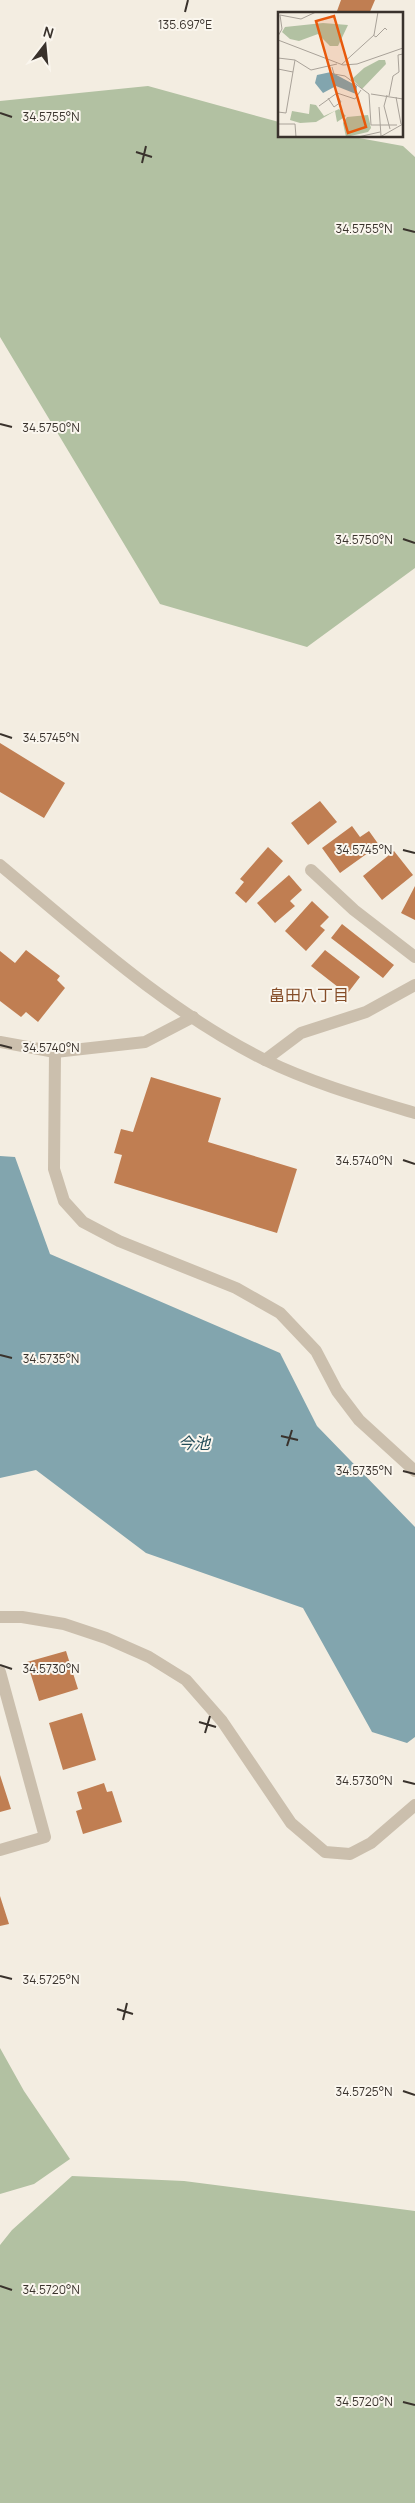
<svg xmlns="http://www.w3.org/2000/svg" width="415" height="2503" viewBox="0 0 415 2503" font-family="Manrope,'Noto Sans JP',sans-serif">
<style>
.green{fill:#b2c1a2}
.water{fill:#82a5ae}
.building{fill:#c07e52}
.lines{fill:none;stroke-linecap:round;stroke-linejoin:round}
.minor{stroke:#cbbfad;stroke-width:12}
.tertiary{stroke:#cbbfad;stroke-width:12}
.ticks{fill:none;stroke:#39322c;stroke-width:2}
.labels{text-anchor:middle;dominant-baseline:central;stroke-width:4;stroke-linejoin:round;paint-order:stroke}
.neighbourhood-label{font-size:16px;fill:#854d28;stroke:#faf6ee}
.water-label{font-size:16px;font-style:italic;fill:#234d59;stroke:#faf6ee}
.inset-road{fill:none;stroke:#a9a299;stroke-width:1}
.view{fill:#e8590c;fill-opacity:0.15;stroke:#e8590c;stroke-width:2.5}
.inset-edge{fill:none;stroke:#39322c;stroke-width:2.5}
.ticks-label{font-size:12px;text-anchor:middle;fill:#39322c;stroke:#faf6ee;stroke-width:4;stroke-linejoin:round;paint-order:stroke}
</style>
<rect width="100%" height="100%" fill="#f3ede1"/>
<path class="green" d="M148,86L279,122V136H348L403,146L415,157V568L307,647L160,604L0,337V101Z
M0,2048L24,2091L70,2159L34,2184L0,2194Z
M72,2176L184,2181L415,2211V2503H0V2245L12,2230Z"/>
<path class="water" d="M0,1156L15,1157L50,1254L280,1353L317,1426L415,1527V1737L407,1743L372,1732L303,1608L146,1553L36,1470L0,1478Z"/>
<path class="building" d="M341,0H375L369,14H344L337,11Z
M0,743L65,783L44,818L0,792Z
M320,801L337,822L308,845L291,823Z
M352,826L360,837L369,831L379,845L340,873L322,848Z
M268,847L283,861L246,903L235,893L244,882L240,879Z
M394,851L413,875L382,900L363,876Z
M289,875L302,890L290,901L295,906L275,923L257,903Z
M415,886V920L401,913Z
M312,901L329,917L320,926L325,930L306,951L285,931Z
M342,924L394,965L383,978L331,938Z
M26,950L60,976L57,980L65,988L38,1022L26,1012L21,1017L0,1001V951L15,963Z
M325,950L360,977L347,994L311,966Z
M151,1077L221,1098L208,1142L297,1169L277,1233L114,1183L122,1155L114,1153L121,1129L133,1132Z
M66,1651L78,1689L39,1701L27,1662Z
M82,1713L96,1760L63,1770L49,1723Z
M0,1775L11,1809L0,1812Z
M104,1783L107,1792L112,1791L122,1822L83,1834L76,1811L82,1809L77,1792Z
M0,1896L9,1924L0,1926Z"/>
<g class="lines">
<path class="minor" d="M311,870L354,910L415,957
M0,1042L55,1052L145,1042L193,1017
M55,1052L54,1169L64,1201L83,1222L119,1241L236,1288L280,1313L316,1351L337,1391L359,1420L415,1471
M265,1060L301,1033L366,1012L415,985
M0,1617H22L64,1624L106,1638L149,1657L186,1680L222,1721L291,1823L325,1852L350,1854L371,1843L415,1805
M0,1672L45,1837L0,1850"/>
<path class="tertiary" d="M0,865C84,935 167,1011 265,1060C312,1083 365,1098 415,1113"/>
</g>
<path class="ticks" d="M185,12L188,0M0,113L12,117M136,152L152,157M142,163L146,146M403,229L415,232M0,424L12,427M403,539L415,543M0,734L12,738M403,850L415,853M0,1045L12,1048M403,1160L415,1164M0,1355L12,1358M281,1436L298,1440M287,1446L292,1430M403,1471L415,1474M0,1665L12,1669M199,1722L216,1727M205,1733L210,1716M403,1781L415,1784M0,1976L12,1979M117,2009L133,2014M123,2020L127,2003M403,2091L415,2095M0,2286L12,2290M403,2402L415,2405"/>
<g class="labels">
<g class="neighbourhood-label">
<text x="309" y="995">畠田八丁目</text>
</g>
<g class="water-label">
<text x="194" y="1443">今池</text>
</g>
</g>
<g transform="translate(278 12)">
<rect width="125" height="125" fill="#f3ede1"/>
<path d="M45,11L70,13L60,34H52L40,22L21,29L12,27L4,20L7,15ZM101,48H107L108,52L84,77L74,67L86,56ZM32,92L38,93L46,104L61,97L68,104L59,110L57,99L38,110L22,111L12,108L14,99L31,102ZM90,103L93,116L90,120L68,125L65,111L69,105Z" fill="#b2c1a2"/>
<path d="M53,60L79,74L78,82L58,74L45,81L37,71L39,63Z" fill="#82a5ae"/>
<path class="inset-road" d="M64,0H108M95,23L98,25L107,16L109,18M0,24L4,17L2,3L23,7L38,0M0,28L65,53L79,52L125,36M0,46L17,48L33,58L59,52M63,53L96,23L100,0M54,55L56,62L67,64L91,82L93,113H119M0,57L15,60M93,82L125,87M109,83L106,94L112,117M111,84L115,64L121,60L120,43L125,42M118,85L123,112M50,86L56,95L63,90L58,82M41,94L59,81L77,87L83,78M101,95L103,124M0,100L8,101L17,48M0,112H17L18,125M80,125L102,120M102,125L125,112"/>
<path class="view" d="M56,4L88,115L70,121L38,9Z"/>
<rect width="125" height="125" class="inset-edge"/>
</g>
<g class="ticks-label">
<text x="185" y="29">135.697°E</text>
<text x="51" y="121">34.5755°N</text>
<text x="364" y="233">34.5755°N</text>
<text x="51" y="432">34.5750°N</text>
<text x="364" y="544">34.5750°N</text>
<text x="51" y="742">34.5745°N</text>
<text x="364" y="854">34.5745°N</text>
<text x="51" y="1052">34.5740°N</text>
<text x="364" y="1165">34.5740°N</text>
<text x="51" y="1363">34.5735°N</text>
<text x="364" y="1475">34.5735°N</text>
<text x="51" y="1673">34.5730°N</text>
<text x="364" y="1785">34.5730°N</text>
<text x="51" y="1984">34.5725°N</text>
<text x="364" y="2096">34.5725°N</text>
<text x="51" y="2294">34.5720°N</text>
<text x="364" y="2406">34.5720°N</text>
</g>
<g transform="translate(45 45) rotate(16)" stroke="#faf6ee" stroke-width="4" paint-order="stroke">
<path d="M0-4L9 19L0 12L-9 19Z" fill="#39322c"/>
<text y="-8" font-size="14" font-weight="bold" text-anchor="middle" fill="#39322c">N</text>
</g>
</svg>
